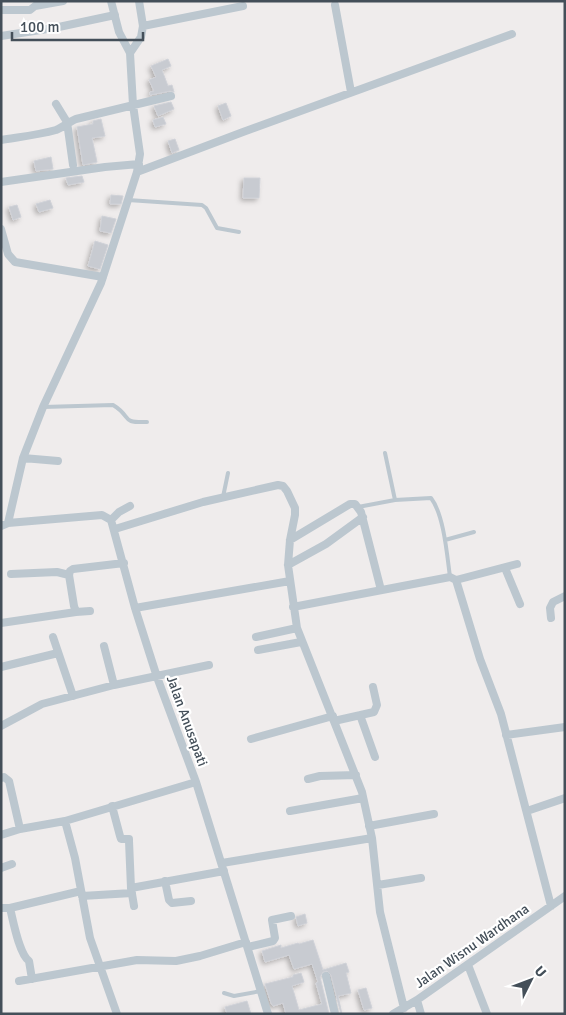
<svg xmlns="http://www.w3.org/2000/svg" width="566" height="1015" viewBox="0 0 566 1015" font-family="Signika,sans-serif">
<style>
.building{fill:#c8cbd1;stroke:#d0d2d8;filter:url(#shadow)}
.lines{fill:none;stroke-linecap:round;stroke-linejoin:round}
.lane{stroke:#bcc7cf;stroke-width:4}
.street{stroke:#bcc7cf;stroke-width:8}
.labels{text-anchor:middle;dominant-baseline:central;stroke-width:4.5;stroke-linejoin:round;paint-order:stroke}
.street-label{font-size:14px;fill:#444f59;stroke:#fff}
</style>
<defs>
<filter id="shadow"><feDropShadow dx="-2.5" dy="2.5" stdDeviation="2.5" flood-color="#0004"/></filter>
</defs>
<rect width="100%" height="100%" fill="#efecec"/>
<path class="building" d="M168,59L171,66L162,70L168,86L172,85L174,92L170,91L150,95V92L154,91L149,80L156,77L151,66Z
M171,102L174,109L158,116L154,106Z
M226,103L231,116L223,120L218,106Z
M163,117L166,124L155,127L153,120Z
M101,119L105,136L92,138L97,162L83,165L77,127L93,124V121Z
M175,139L179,150L172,153L168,141Z
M51,157L53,169L36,171L34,161Z
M82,176L84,182L68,185L66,178Z
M244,178H260L259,198H243Z
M111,195L123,196L121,204H110Z
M50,200L53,208L39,212L36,204Z
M17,205L21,217L13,220L9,207Z
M102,216L116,219L111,233L100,231Z
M95,241L108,245L100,269L88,266Z
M305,914L307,923L298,926L296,917Z
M313,940L323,970L346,963L349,972L346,973L351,993L338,996L342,1014H341L331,975L327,971L323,972L320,977L329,1014H286L283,1003L273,1006L271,1003L265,984L293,977V975L301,973L304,982L292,986L299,1010L322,1004L316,983L318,982L312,964L294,969L289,955L265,962L262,951L281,945V948L298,943L299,944Z
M366,988L372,1008L364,1010L358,990Z
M247,1001L251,1014H227L225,1007Z"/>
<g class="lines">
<path class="lane" d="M128,200L202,205L206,208L217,228L239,232
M43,407L113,405C133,417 119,423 147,422
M385,453L395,500
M223,497L228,473
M358,507L395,500L431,498C444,515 447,555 450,577
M445,540L474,532
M224,993L234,996L261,991"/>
<path class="street" d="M111,1L119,32L130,53
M335,5L351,92
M1,10H30L35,6L63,1
M143,26L243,6
M1,36L54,28L115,15
M56,104L67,122L73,165
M1,140C19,137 38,135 56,130C63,127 69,122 76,119L171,96
M137,172L243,132L512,34
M1,182L105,167L139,164
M1,229L8,254L15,262L103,277
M23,458L58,461
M111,520L119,512L130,506
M8,523L23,458L43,407L101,283L137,172L140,154L133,105L130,53L141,37L143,26L139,1
M1,526L8,523L102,515L111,520L135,608L157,677L196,782L268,1014
M115,529L203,502L278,485L283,486L287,491L295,508V515L290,540L288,565L297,628L362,792L372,838L380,912L404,1008
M290,540L350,504H355L361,512L381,590
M288,565L326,544L363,517
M505,568L520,604
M11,574L57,572L69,575
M456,580L517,564
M293,607L450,577L456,580L480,659L501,714L551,906
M135,608L290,581
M90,611L76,612L74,606L69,575L70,571L73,569L124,563
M551,618L550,608L553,602L565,596
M1,623L76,612
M53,637L73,696
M256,637L297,628
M104,646L114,685
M258,650L301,642
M1,667L58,653
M360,715L375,757
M334,721L374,712L377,705L373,687
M1,726L42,704L114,685L209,665
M506,735L565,727
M251,739L333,716
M1,778L4,777L9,781L20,829
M308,779L320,776L356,775
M112,806L120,836L121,839H129V841L131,888L134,906
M290,811L363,798
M527,811L565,798
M65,821L75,858L90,938L117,1014
M369,826L434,814
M1,835L20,829L65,821L196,782
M222,863L372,838
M1,868L12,864
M165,881L169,900L172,903L191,901
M378,885L421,878
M131,888L224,871
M82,896L132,893
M1,908H10L81,891
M10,908C13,920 19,954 29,961L32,979
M248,947L273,941L275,938L272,920L291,916
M468,965L487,1014
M326,976L335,1014
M19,981L137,960L176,961L200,956L246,942
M417,1000L421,1014
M393,1014L417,1000L565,896"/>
</g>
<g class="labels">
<g class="street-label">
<text transform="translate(187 721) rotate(70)">Jalan Anusapati</text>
<text transform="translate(472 946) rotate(-35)">Jalan Wisnu Wardhana</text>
</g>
</g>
<rect width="566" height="1015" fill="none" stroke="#444f59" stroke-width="5"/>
<g transform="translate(531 980) rotate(48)" stroke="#ffffff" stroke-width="4" paint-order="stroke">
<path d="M0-4L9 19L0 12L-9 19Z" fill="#444f59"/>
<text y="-8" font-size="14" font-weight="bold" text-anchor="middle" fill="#444f59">U</text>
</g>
<path d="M12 32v8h131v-8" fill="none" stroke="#444f59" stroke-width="2.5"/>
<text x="20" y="32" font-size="15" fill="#444f59" stroke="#ffffff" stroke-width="4" paint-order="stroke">100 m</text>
</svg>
